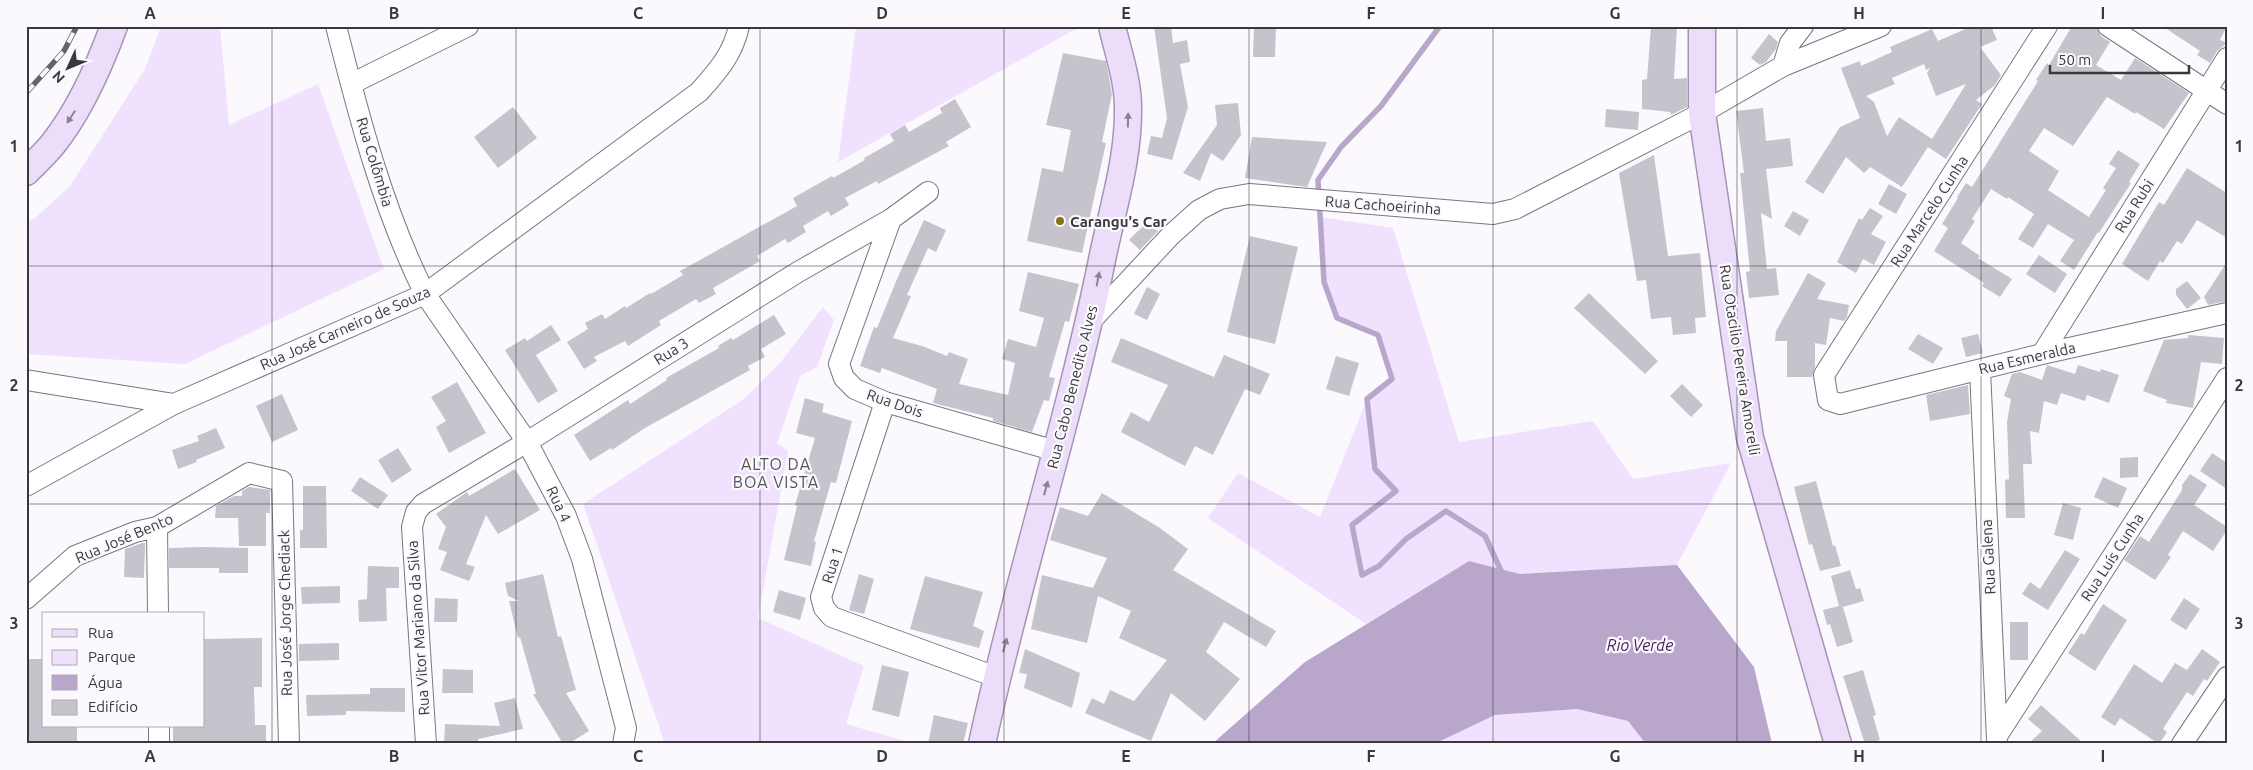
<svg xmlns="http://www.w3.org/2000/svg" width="2253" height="770" viewBox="0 0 2253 770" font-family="Ubuntu,sans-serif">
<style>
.green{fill:#f0e1fe}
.water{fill:#b9a6cb}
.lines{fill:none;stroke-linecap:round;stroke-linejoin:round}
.stream{stroke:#b9a6cb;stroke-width:5.5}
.building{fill:#c7c3cc;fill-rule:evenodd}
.minor-casing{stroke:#7b767e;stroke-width:22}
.major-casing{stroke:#a594b5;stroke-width:29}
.minor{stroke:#fff;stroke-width:20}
.major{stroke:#ecddfa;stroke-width:26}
.rail-casing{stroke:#646366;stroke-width:5.5}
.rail{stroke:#fbf9fe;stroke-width:4;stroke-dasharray:11;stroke-linecap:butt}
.oneway{fill:#8a8291}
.grid{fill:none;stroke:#39383b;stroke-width:1;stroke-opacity:0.55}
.poi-dot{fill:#847417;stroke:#fbf9fe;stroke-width:2}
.labels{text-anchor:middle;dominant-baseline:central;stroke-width:4.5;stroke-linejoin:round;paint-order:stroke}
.street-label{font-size:15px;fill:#39383b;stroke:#fbf9fe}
.poi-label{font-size:15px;font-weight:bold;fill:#39383b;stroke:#fbf9fe;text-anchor:start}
.neighbourhood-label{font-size:16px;letter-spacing:1px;fill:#56525a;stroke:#fbf9fe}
.water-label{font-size:16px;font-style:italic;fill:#412656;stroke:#fbf9fe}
.neatline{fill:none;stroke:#39383b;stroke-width:2}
.grid-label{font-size:16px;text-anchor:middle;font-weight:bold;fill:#39383b}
</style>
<rect width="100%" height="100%" fill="#fbf9fe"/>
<path class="green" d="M161,26H220L229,125L318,84L384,269L185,364L26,354V221L34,219L70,186L145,69Z
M856,26H1081L838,162Z
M1320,217L1393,228L1459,442L1593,421L1633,479L1731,463L1677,565L1520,574L1469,561L1366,624L1208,518L1238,473L1320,517L1367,399L1392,379L1378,335L1337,318L1324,282Z
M823,307L834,320L817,367L800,376L777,443L788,451L758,618L864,666L846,724L916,744H665L583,504L744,399L780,363Z
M1577,709L1628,721L1646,744H1434L1495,715Z"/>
<path class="water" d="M1469,561L1520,574L1677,565L1754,667L1772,744H1646L1628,721L1577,709L1495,715L1434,744H1212L1305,662Z"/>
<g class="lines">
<path class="stream" d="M1440,26L1381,106L1341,147L1318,180L1324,282L1337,318L1378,335L1392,379L1367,399L1375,469L1396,491L1352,525L1362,575L1379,566L1406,539L1446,511L1485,536L1503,575"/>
</g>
<path class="building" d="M1154,26H1171L1173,43L1187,40L1190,62L1180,64L1188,107L1172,160L1147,154L1151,136L1162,138L1167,118Z
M1254,26H1276L1275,57H1253Z
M1651,26H1677L1674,79L1687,78V107L1671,115L1670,112L1642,109V80L1647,79Z
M1972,26H1991L1997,40L1980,47L2001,75L1995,85L1976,100L1982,104L1946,159L1928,147L1902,187L1870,167L1864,173L1846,157L1823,194L1805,182L1840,127L1860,118L1841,68L1860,61L1861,66L1892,52L1890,47L1932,29L1938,41ZM1924,64L1926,70L1930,68L1927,73L1936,96L1966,84L1932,139L1899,117L1887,136L1874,102L1866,96L1895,84L1892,78Z
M2072,26H2096L2101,36L2110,42L2096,65L2121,80L2135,58L2189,93L2164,129L2136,112L2135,114L2107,97L2073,146L2044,128L2029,151L2059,171L2048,190L2089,217L2106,190L2103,188L2116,168L2109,164L2118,150L2140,164L2129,182L2131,183L2099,233L2098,232L2074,270L2060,261L2074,240L2048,224L2033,248L2018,239L2034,214L2008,197L2007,199L1991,189L1972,219L1975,221L1961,243L1980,256L1978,258L2012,279L2000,297L1982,286L1984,283L1934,251L1948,228L1942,224L1958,198L1957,197L1966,183L1972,187L2038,81L2036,80L2047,63L2049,65Z
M2162,26H2227L2220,40L2227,43L2217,51L2210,63L2197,55L2200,51Z
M1769,34L1778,42L1776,49L1766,62L1760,65L1751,58Z
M1063,53L1106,61L1112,94L1102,142L1106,143L1082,253L1027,241L1042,168L1063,172L1071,130L1046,125Z
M955,99L971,127L946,142L949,146L878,184L877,181L845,198L849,205L831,216L828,211L803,226L806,232L788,243L785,239L757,256L760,261L713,288L716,294L699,303L696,299L659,321L661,325L628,346L625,341L594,357L597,361L584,369L567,342L588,329L585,323L602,314L605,319L625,306L626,308L650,293L651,294L683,275L680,271L797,206L793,198L832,176L833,178L865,160L864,158L894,141L890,134L905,125L909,132L942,113L940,108Z
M1238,103L1241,135L1223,161L1211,153L1200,181L1183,173L1217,125L1215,105Z
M513,107L537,138L498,168L474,137Z
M1763,108L1766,141L1790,138L1793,166L1766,169L1772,219L1761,213L1767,269L1776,268L1779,295L1749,298L1746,272L1750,271L1740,173H1744L1736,111Z
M1606,109L1639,112L1638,130L1605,127Z
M1252,137L1327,142L1307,187L1245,178Z
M1654,155L1668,256L1700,253L1706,317L1695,318L1696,333L1673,335L1671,317L1651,319L1646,280L1637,281L1619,173Z
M2187,168L2227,193V238L2197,220L2182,244L2177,241L2163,263L2160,261L2148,281L2122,264L2159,202L2164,205Z
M1889,184L1907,194L1896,214L1878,204Z
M1870,208L1883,216L1871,234L1886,242L1874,265L1863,259L1856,273L1837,262L1859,218L1862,220Z
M1793,211L1809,220L1800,236L1784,226Z
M924,220L946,230L936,252L928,248L907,295L911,296L893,338L922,346L947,356L949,352L968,359L959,384L1008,395L1015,363L1002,359L1008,339L1036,347L1044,318L1019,311L1028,272L1079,284L1069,322L1065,321L1049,377L1055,378L1049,401L1044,400L1032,432L993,421V418L933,403L937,389L882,368L880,373L860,366L874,327L877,328L897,279Z
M1145,224L1158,231L1140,250L1129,240Z
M1250,236L1298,247L1275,344L1227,332Z
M2039,255L2067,274L2055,293L2026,274Z
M2227,262V301L2208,305L2204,297Z
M1808,273L1826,283L1817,299L1849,305L1847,317L1844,321L1830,318L1826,345L1815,343V367L1812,377H1787V341H1775L1776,331Z
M2187,281L2201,298L2187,309L2176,295V289Z
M1147,287L1160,294L1147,320L1134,314Z
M1589,293L1658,361L1645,374L1574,308Z
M774,315L786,334L761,349L765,357L748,366L750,370L645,428L612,450L611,448L590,461L574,435L628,400L630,404L667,380L666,378L719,348L718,346L731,338L733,340Z
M551,325L561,340L536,355L558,391L538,403L505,350L525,338L527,341Z
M1918,334L1943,348L1933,364L1908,349Z
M1978,334L1983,353L1966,357L1961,338Z
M2189,335L2224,338L2222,364L2201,362L2193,408L2166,403L2167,400L2143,391L2164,340L2188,338Z
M1121,338L1214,377L1224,355L1270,374L1260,395L1245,389L1213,455L1195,446L1185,466L1121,432L1131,412L1149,422L1168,385L1111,362Z
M1336,356L1359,363L1349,396L1326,389Z
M2047,365L2075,374L2078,365L2100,372L2101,369L2119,375L2109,403L2087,395L2085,401L2061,393L2057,405L2044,401L2039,433L2030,431L2032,464H2023L2025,518H2006L2005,480L2009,479L2007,422L2011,399L2004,396L2012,374L2020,372L2042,380Z
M457,382L486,433L449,453L436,427L446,421L431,397Z
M1682,384L1703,405L1691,417L1670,396Z
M1968,385L1970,414L1930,421L1926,395Z
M282,394L298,430L272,442L256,406Z
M805,398L824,404L822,412L852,421L836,483L831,482L814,541L816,542L811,566L784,560L797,506L795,505L815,438L796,433Z
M216,428L225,448L196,460L197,462L178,469L172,450L199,441L197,436Z
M398,448L412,470L392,483L378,460Z
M2212,453L2227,463V489L2200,471Z
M2138,457V477L2120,478V458Z
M515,469L540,510L498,534L486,515L466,564L475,567L469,581L440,570L447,552L438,549L446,527L436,514L467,492L469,496Z
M2190,474L2207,485L2194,505L2227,527V530L2213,551L2183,531L2168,555L2171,557L2155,580L2124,560L2140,536L2149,542L2182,490V485Z
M360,477L388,495L378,509L351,491Z
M2103,477L2127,488L2118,508L2094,497Z
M1816,481L1833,546L1835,545L1841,566L1820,571L1812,544L1809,545L1794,487Z
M303,486H326L327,548H300V530H303Z
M249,487L270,490V513H266V546H239L238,518H215L216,506L234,496H242V491Z
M1102,493L1160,528L1188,549L1173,570L1276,631L1266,647L1224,622L1206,652L1240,679L1205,721L1171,693L1151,741L1085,713L1092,698L1104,704L1110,690L1134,701L1167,660L1119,638L1131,611L1098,596L1087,643L1031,629L1042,575L1093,588L1107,558L1050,540L1060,507L1088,516Z
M2063,503L2081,508L2073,540L2054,535Z
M142,543H145V548L144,578L124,577L125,549Z
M203,547L248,548V573H219V568H169V548Z
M2065,550L2080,559L2048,610L2022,594L2030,582L2040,589Z
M368,566L399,567V588H386L387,621L359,622L358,600L367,599Z
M1850,570L1856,589L1860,588L1864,601L1843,607L1853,642L1837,647L1830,624L1827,625L1823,610L1839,606L1831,576Z
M543,574L558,637L561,636L576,690L566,693L589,731L568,744H563L533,694H536L520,637L518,638L509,601H519L508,596L505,583Z
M859,574L874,579L864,614L849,610Z
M925,576L983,592L973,626L984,631L979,648L910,629Z
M340,586V603L302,604L301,587Z
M779,590L806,598L800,620L773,612Z
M435,598L458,599L457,622H434Z
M2184,598L2200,609L2186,630L2170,620Z
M2103,604L2127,620L2095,671L2068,653L2081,633L2084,635Z
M2010,622H2028V660H2010Z
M262,638V687H254L255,725H266V744L173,742V726H204V639Z
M339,643V660L299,661V644Z
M1025,649L1080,673L1072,708L1024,688L1027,674L1019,673Z
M2202,649L2220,662L2207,681L2204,679L2193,696L2187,692L2163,729L2167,732L2159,744L2120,718L2115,726L2101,717L2134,664L2162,683L2175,663L2187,670Z
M26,659H43L44,726H77V744H26Z
M882,665L909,672L899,717L872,710Z
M443,669L473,670V693H442Z
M1863,670L1876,715L1873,716L1880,740L1865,744L1843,676Z
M370,688H405V712L346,711V715L307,716L306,695L370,694Z
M515,698L523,729L478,739V744H444L445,724L500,726L494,703Z
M2041,705L2084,744H2028L2042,731L2028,719Z
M934,715L968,723L963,744H928Z"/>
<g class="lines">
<g class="minor-casing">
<path id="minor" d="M336,26C359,117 383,210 425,294L527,442L566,516L582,559L626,728L623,744
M2047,26L1824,375L1828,400L1840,404L2042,354L2227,313
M2108,26L2227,104
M1783,66L1790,43L1803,26
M351,84L468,26
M891,219L839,364L844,378L855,389L885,402L1056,451
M1090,322L1171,235L1199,210L1220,199L1249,194L1493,214L1515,209L1702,113L1783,66L1881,26
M2042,354L2227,58
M1980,370L1997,739
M26,380L174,404
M885,402L821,597L824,608L832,617L996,677
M26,486L174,404L425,294L699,92C718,71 733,54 739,26
M157,527L158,614
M26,599L75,556L135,532L157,527L249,473L282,481L289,744
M159,726V744
M1997,736L2227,378
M426,744L412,527L416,512L423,504L527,442L798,272L891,219L928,192
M2182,744L2227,677"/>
</g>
<g class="major-casing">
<path id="major" d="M1702,26V113L1750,438L1838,744
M26,172C35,163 45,154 53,144C80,110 99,67 114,26
M982,744C1017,581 1069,423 1102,260C1112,210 1129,159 1128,107C1128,81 1118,52 1112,26"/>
</g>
<use href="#minor" class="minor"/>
<use href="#major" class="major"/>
<g class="rail-casing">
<path id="rail" d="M26,93L64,51L77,26"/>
</g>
<use href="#rail" class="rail"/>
</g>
<defs><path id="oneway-solid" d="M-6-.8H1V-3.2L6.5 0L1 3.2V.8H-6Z" transform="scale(1.25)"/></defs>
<g class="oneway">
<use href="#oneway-solid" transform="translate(71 117) rotate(123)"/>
<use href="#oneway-solid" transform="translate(1128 120) rotate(-89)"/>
<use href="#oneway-solid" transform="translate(1098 279) rotate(-79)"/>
<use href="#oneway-solid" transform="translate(1046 488) rotate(-75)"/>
<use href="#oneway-solid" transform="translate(1005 645) rotate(-75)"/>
</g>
<path class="grid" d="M272,26V744M516,26V744M760,26V744M1004,26V744M1249,26V744M1493,26V744M1737,26V744M1981,26V744M26,266H2227M26,504H2227"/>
<circle class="poi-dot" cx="1060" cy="221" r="5"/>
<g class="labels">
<g class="street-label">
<text transform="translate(375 162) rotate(73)">Rua Colômbia</text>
<text transform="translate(1383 205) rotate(4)">Rua Cachoeirinha</text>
<text transform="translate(2134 206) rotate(-58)">Rua Rubi</text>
<text transform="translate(1929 211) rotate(-57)">Rua Marcelo Cunha</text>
<text transform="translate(345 328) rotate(-24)">Rua José Carneiro de Souza</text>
<text transform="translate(671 351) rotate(-32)">Rua 3</text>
<text transform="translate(2027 358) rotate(-13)">Rua Esmeralda</text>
<text transform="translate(1740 360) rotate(81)">Rua Otacilio Pereira Amorelli</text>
<text transform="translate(1072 387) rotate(-76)">Rua Cabo Benedito Alves</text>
<text transform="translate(895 403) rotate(19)">Rua Dois</text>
<text transform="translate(559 504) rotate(65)">Rua 4</text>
<text transform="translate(124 538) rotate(-23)">Rua José Bento</text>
<text transform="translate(1988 557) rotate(-93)">Rua Galena</text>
<text transform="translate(2112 557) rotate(-57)">Rua Luís Cunha</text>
<text transform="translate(832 565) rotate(-72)">Rua 1</text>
<text transform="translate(285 613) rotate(-91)">Rua José Jorge Chediack</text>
<text transform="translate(418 628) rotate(-94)">Rua Vitor Mariano da Silva</text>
</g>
<g class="poi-label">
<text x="1070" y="221">Carangu's Car</text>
</g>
<g class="neighbourhood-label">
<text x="776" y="464">ALTO DA<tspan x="776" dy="18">BOA VISTA</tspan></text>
</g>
<g class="water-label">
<text x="1640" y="645">Rio Verde</text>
</g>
</g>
<rect width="2253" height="770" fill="none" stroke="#fbf9fe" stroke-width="55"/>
<rect x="42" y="612" width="162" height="115" fill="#fbf9fe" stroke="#adacb0"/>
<rect x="52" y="629" width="25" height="8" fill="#ecddfa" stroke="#adacb0"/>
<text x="88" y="638" font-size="15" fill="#39383b">Rua</text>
<rect x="52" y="650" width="25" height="15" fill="#f0e1fe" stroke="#adacb0"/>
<text x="88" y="662" font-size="15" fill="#39383b">Parque</text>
<rect x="52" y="675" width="25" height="15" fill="#b9a6cb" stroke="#adacb0"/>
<text x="88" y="688" font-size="15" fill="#39383b">Água</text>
<rect x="52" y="700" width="25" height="15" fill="#c7c3cc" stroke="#adacb0"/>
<text x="88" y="712" font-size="15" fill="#39383b">Edifício</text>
<g transform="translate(68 68) rotate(226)" stroke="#fbf9fe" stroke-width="4" paint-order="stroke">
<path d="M0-4L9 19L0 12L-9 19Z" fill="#39383b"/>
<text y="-8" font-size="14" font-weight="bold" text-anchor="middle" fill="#39383b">N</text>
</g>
<path d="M2050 65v8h139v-8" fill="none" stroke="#39383b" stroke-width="2.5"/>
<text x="2058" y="65" font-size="15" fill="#39383b" stroke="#fbf9fe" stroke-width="4" paint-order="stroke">50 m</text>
<rect x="28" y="28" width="2198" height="714" class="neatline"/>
<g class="grid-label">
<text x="150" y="19">A</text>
<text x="394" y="19">B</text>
<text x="638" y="19">C</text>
<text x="882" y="19">D</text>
<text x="1126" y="19">E</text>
<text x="1371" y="19">F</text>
<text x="1615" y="19">G</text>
<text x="1859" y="19">H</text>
<text x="2103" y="19">I</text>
<text x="14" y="152">1</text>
<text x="2239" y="152">1</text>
<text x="14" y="391">2</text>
<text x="2239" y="391">2</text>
<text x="14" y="629">3</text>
<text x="2239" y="629">3</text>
<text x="150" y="762">A</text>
<text x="394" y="762">B</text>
<text x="638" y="762">C</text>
<text x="882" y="762">D</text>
<text x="1126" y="762">E</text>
<text x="1371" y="762">F</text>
<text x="1615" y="762">G</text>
<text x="1859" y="762">H</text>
<text x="2103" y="762">I</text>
</g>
</svg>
